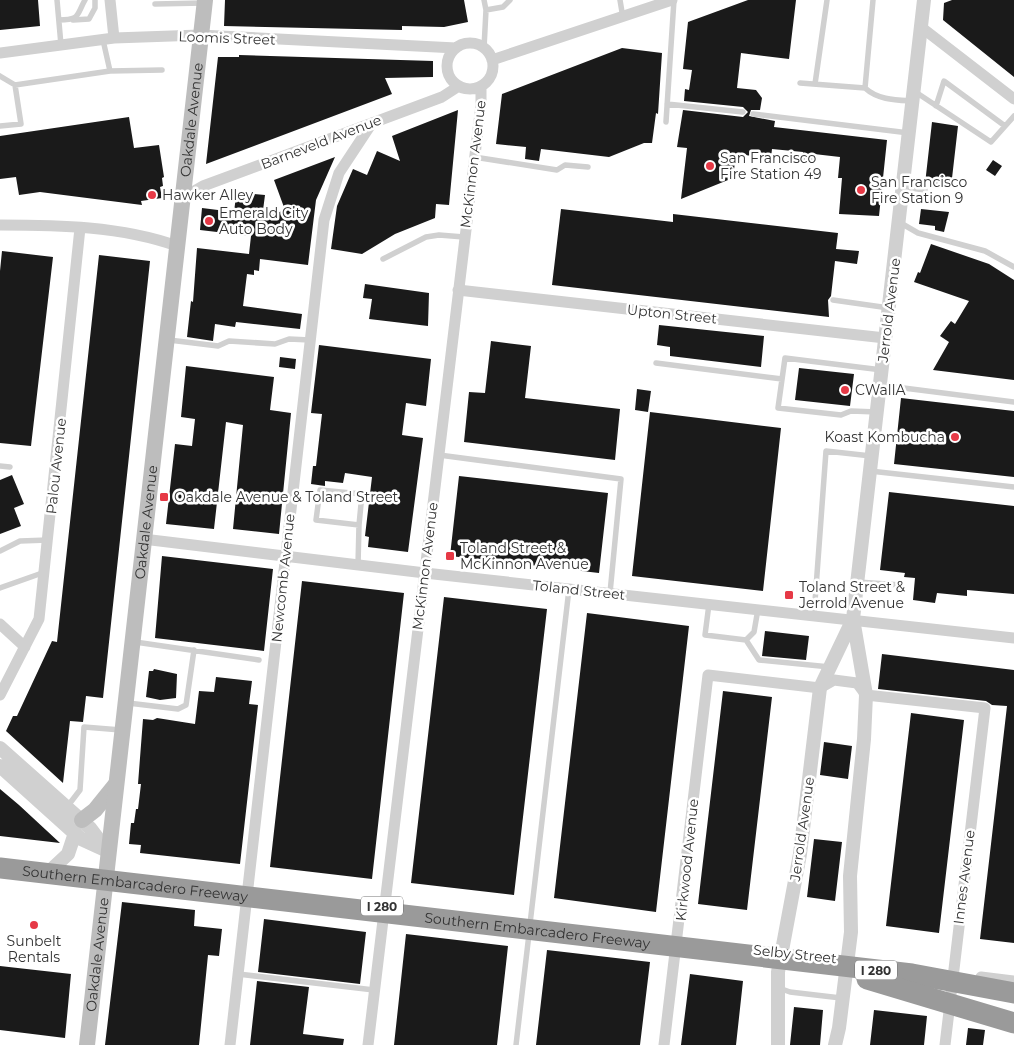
<svg xmlns="http://www.w3.org/2000/svg" width="1014" height="1045" viewBox="0 0 1014 1045" font-family="Montserrat,sans-serif">
<style>
.building{fill:#1a1a1a}
.lines{fill:none;stroke-linecap:round;stroke-linejoin:round}
.service{stroke:#d0d0d0;stroke-width:5.5}
.minor{stroke:#d0d0d0;stroke-width:11}
.tertiary{stroke:#d0d0d0;stroke-width:14}
.secondary{stroke:#bdbdbd;stroke-width:16}
.motorway-bridge{stroke:#9a9a9a;stroke-width:21}
.poi-dot{fill:#e63946;stroke:#fff;stroke-width:2}
.labels{text-anchor:middle;dominant-baseline:central;stroke-width:5;stroke-linejoin:round;paint-order:stroke}
.shield{fill:#fff;stroke:#707070;stroke-width:1}
.shield-label{font-size:12px;font-weight:bold;fill:#333}
.street-label{font-size:14px;fill:#333;stroke:#fff}
.poi-label{font-size:14px;fill:#333;stroke:#fff;text-anchor:start}
</style>
<rect width="100%" height="100%" fill="#fff"/>
<path class="building" d="M0,0H38L40,26L0,30Z
M225,0H464L468,22L444,27L402,26V30L224,26Z
M748,0H796L789,59L741,53L737,88L756,90L762,98L760,110H751L749,116L775,121L774,127L887,140L879,216L839,214L842,178H838L840,157L814,154L813,162L802,161L803,152L772,149L771,158L736,154L733,178L681,199L687,148L677,147L683,110L743,117L748,112L743,107L684,101L685,89L689,90L692,70L683,69L688,22Z
M952,0H1014V77L943,20L944,3Z
M622,48L662,53L658,114L656,113L652,143H644L609,157L541,149L539,161L525,159L526,147L496,144L502,94Z
M239,55L433,61V77L385,78L392,94L206,164L218,57H239Z
M458,110L449,205L436,204L435,218L395,234L362,254L331,249L337,206L353,169L367,175L377,151L400,161L392,136Z
M129,117L134,148L159,145L164,177L162,178L163,186L160,187L162,198L141,201L142,205L40,192L19,195L16,177L0,179V136Z
M932,122L958,126L951,187L925,184Z
M335,157L316,200L308,265L260,259L259,271L254,270V275L247,274L243,306L302,314L300,329L236,322L235,327L215,324L213,341L187,337L191,301L193,302L197,248L249,254L251,236L200,230L202,208L234,212L236,196L245,193L265,195L262,218L285,210L274,180Z
M993,160L1002,166L995,176L986,170Z
M561,209L673,222V214L838,233L836,249L859,251L857,264L835,261L831,296L828,300L829,317L552,285Z
M921,209L949,212L944,232L935,230V226L919,224Z
M931,244L989,264L1014,280V380L933,370L949,342L940,336L951,321L955,324L969,301L914,282L918,272L920,273Z
M2,251L53,257L31,446L0,443V271Z
M99,255L150,261L103,698L86,696L83,722L70,721L63,783L6,731L13,716H17L52,641L57,642Z
M365,284L429,293L428,326L369,319L372,299L363,298Z
M659,325L764,336L761,367L670,356V347L657,345Z
M491,341L531,346L525,398L620,409L615,460L464,442L469,392L485,393Z
M319,345L431,359L426,406L406,403L402,435L423,438L408,552L368,547L369,537L365,536L372,477L345,473L343,483L325,481V486L311,484L313,466H316L322,414L311,413Z
M280,357L296,359L295,369L279,367Z
M186,366L274,377L270,410L291,413L279,534L233,529L243,425L226,422L214,529L166,524L175,444L192,446L195,419L181,417Z
M799,368L854,374L850,406L795,400Z
M637,389L651,391L648,412L635,410Z
M901,398L1014,411V477L894,464Z
M650,412L781,428L763,591L632,576Z
M12,475L24,504L14,508L21,526L0,534V480Z
M459,476L608,493L599,573L450,556Z
M889,492L1014,506V594L967,590V596L937,593L935,603L913,600L915,578L904,577L905,573L880,570Z
M162,556L273,569L264,651L155,638Z
M302,581L404,593L372,879L270,867Z
M444,597L547,609L514,895L411,883Z
M587,613L689,626L656,912L554,898Z
M765,631L809,636L806,660L762,656Z
M882,654L1014,670V943L980,939L1007,706L992,705L986,701L878,689Z
M154,669L177,674L176,698L160,700L146,697L149,671H153Z
M216,677L252,681L249,704L258,705L240,864L140,853L141,845L129,844L131,823H134L136,809H138L141,784H138L143,719L153,720L157,718L195,724L199,691L214,692Z
M723,691L772,697L747,910L698,904Z
M911,713L964,720L939,933L886,926Z
M824,742L852,746L848,779L820,775Z
M0,789L19,805L60,843L0,836Z
M814,839L842,842L835,901L807,897Z
M122,902L195,910L194,926L222,929L219,956L208,955L199,1045H105Z
M264,919L366,932L360,984L258,972Z
M406,934L508,946L497,1045H394Z
M547,950L650,962L640,1045H536Z
M0,966L71,974L65,1038L0,1030Z
M690,974L743,981L736,1045H681Z
M257,981L309,987L303,1034L344,1039L343,1045H250Z
M794,1007L823,1010L820,1045H790Z
M874,1010L927,1016L924,1045H870Z
M968,1028L985,1030L983,1045H966Z"/>
<g class="lines">
<path class="service" d="M57,0L61,45
M484,0L486,10L484,48
M620,0L623,18
M155,4L203,3
M486,10L503,7L510,0
M59,20C80,20 76,16 85,0
M73,20L89,19L95,8V0
M110,71L162,70
M0,76L15,85L21,124L0,126
M800,83L865,88C878,100 896,100 913,101
M815,84L827,0
M15,85L110,71L103,40
M865,88L873,0
M914,91L991,142L1014,116
M667,104L743,112
M936,106L944,81L1005,126
M753,114L909,133
M666,122L674,0
M474,157L557,170L565,165L588,167
M903,187L925,190
M899,222L918,233L985,251L1014,267
M383,259L426,237L439,235L464,237
M833,300L889,308
M169,340L218,346L229,341L275,344L289,339L310,340
M656,363L782,379
M880,385L1014,402
M877,412L851,411L841,415L778,408L785,358L882,370
M439,455L621,479L610,593
M0,466L10,467
M870,471L1014,487
M0,551L20,541L48,540
M358,565L359,525L316,520L320,490L362,494L359,525
M858,582L901,585
M0,588L45,572
M709,604L705,635L746,640
M814,615L826,451L871,456
M746,640L759,660L830,667
M746,640L754,632L758,609
M135,642L259,660
M128,703L178,709L186,705L194,650
M67,807L80,790L84,727L121,730
M530,924L569,589
M238,974L374,990
M779,988L790,992L841,998
M516,1045L529,934"/>
<path class="minor" d="M110,0L114,38
M921,27L1014,99
M447 66a23 23 0 1 1 46 0a23 23 0 1 1-46 0Z
M0,53L114,38L200,35L456,48
M492,60L672,0
M182,198L203,186L442,97L459,86
M0,225C58,225 121,226 177,246
M458,290L885,338
M143,539L425,573L1014,638
M0,624L25,647
M0,695L39,619L80,228
M981,977L1014,981
M230,1045L324,220L339,173L372,123
M368,1045L481,105V86
M664,1045L708,675L820,688L834,680L857,683L866,695L985,708L945,1045"/>
<path class="tertiary" d="M0,748L90,828L108,852
M0,766L81,839L105,850
M53,868L68,854L75,833
M778,1045V972L800,854L820,688L853,619
M835,1045L839,1028L851,932L850,876L864,739L866,695L853,619L924,0"/>
<g class="secondary">
<path d="M82,820L95,810L116,784"/>
<path id="s1" d="M87,1045L205,0"/>
</g>
<g class="motorway-bridge">
<path id="s2" d="M0,868L912,974L1014,993"/>
<path d="M867,979L1014,1023"/>
</g>
</g>
<g class="poi-dot">
<circle cx="710" cy="166" r="5"/>
<circle cx="861" cy="190" r="5"/>
<circle cx="152" cy="195" r="5"/>
<circle cx="209" cy="221" r="5"/>
<circle cx="845" cy="390" r="5"/>
<circle cx="955" cy="437" r="5"/>
<rect x="159" y="492" width="10" height="10" rx="2.5"/>
<rect x="445" y="551" width="10" height="10" rx="2.5"/>
<rect x="784" y="590" width="10" height="10" rx="2.5"/>
<circle cx="34" cy="925" r="5"/>
</g>
<g class="labels">
<g class="shield">
<rect x="361" y="896.5" width="42" height="19" rx="4"/>
<rect x="855" y="960.5" width="42" height="19" rx="4"/>
</g>
<g class="shield-label">
<text x="382" y="906">I 280</text>
<text x="876" y="970">I 280</text>
</g>
<g class="street-label">
<text transform="translate(227 38) rotate(2)">Loomis Street</text>
<text stroke="none"><textPath href="#s1" startOffset="931">Oakdale Avenue</textPath></text>
<text transform="translate(321 142) rotate(-21)">Barneveld Avenue</text>
<text transform="translate(473 164) rotate(-83)">McKinnon Avenue</text>
<text transform="translate(889 310) rotate(-83)">Jerrold Avenue</text>
<text transform="translate(672 314) rotate(6)">Upton Street</text>
<text transform="translate(56 466) rotate(-84)">Palou Avenue</text>
<text stroke="none"><textPath href="#s1" startOffset="526">Oakdale Avenue</textPath></text>
<text transform="translate(425 566) rotate(-83)">McKinnon Avenue</text>
<text transform="translate(283 578) rotate(-84)">Newcomb Avenue</text>
<text transform="translate(579 590) rotate(6)">Toland Street</text>
<text transform="translate(802 829) rotate(-82)">Jerrold Avenue</text>
<text transform="translate(687 860) rotate(-84)">Kirkwood Avenue</text>
<text transform="translate(964 877) rotate(-83)">Innes Avenue</text>
<text stroke="none"><textPath href="#s2" startOffset="136">Southern Embarcadero Freeway</textPath></text>
<text stroke="none"><textPath href="#s2" startOffset="541">Southern Embarcadero Freeway</textPath></text>
<text transform="translate(795 954) rotate(6)">Selby Street</text>
<text stroke="none"><textPath href="#s1" startOffset="91">Oakdale Avenue</textPath></text>
</g>
<g class="poi-label">
<text x="720" y="158">San Francisco<tspan x="720" dy="16">Fire Station 49</tspan></text>
<text x="871" y="182">San Francisco<tspan x="871" dy="16">Fire Station 9</tspan></text>
<text x="162" y="195">Hawker Alley</text>
<text x="219" y="213">Emerald City<tspan x="219" dy="16">Auto Body</tspan></text>
<text x="855" y="390">CWallA</text>
<text x="945" y="437" text-anchor="end">Koast Kombucha</text>
<text x="174" y="497">Oakdale Avenue &amp; Toland Street</text>
<text x="460" y="548">Toland Street &amp;<tspan x="460" dy="16">McKinnon Avenue</tspan></text>
<text x="799" y="587">Toland Street &amp;<tspan x="799" dy="16">Jerrold Avenue</tspan></text>
<text x="34" y="941" text-anchor="middle">Sunbelt<tspan x="34" dy="16">Rentals</tspan></text>
</g>
</g>
</svg>
